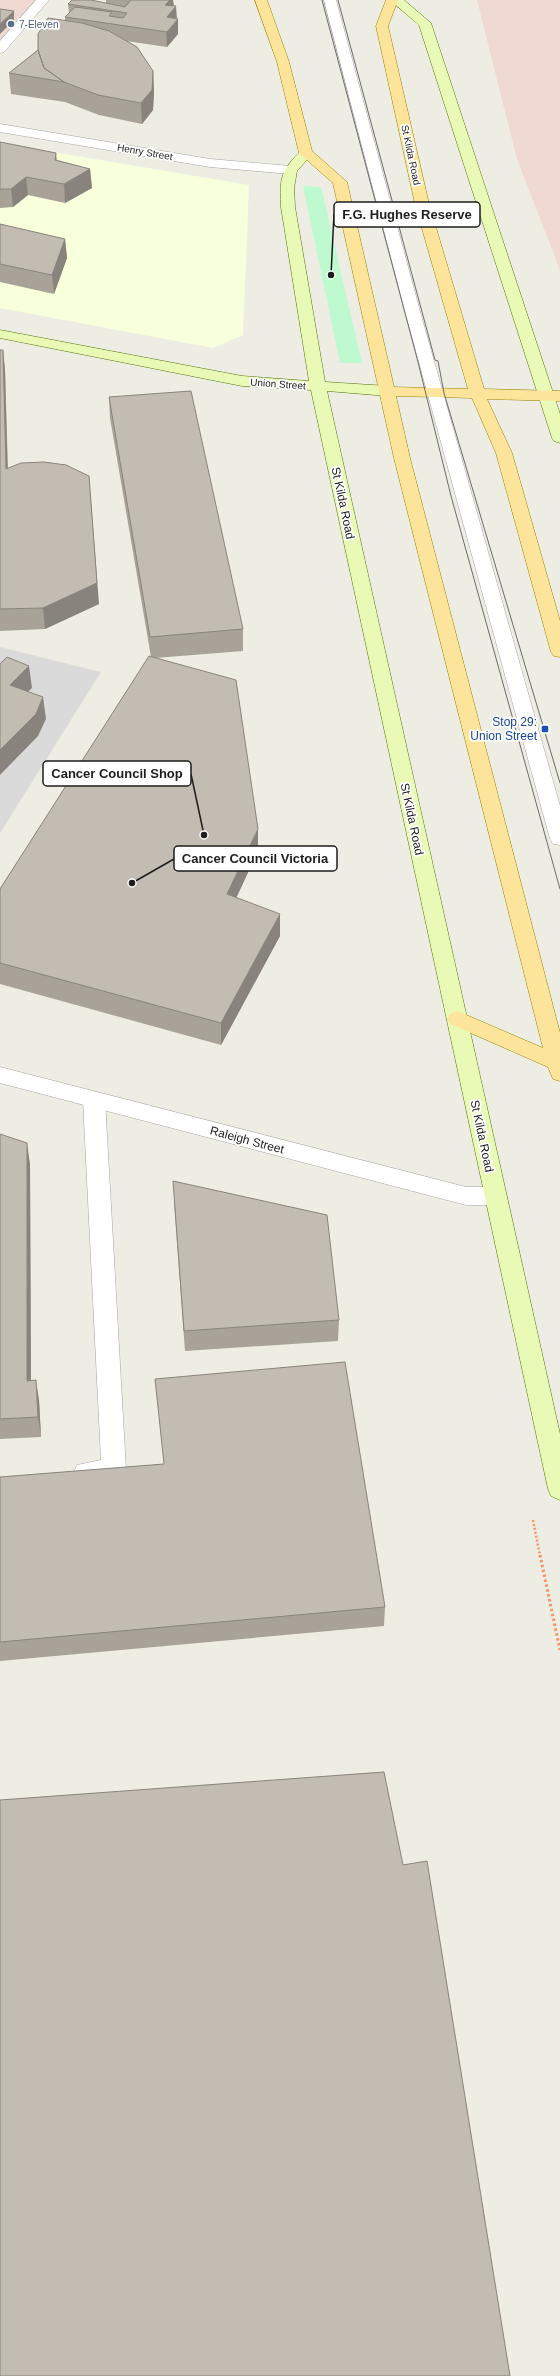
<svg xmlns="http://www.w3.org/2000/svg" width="560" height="2376" viewBox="0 0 560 2376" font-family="Arial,sans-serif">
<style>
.residential{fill:#dbdada}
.commercial{fill:#efd9d2}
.education{fill:#f8ffdb}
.park{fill:#bff9cf}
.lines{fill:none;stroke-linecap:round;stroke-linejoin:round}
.lane-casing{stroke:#a4a4a4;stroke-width:1}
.street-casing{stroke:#a4a4a4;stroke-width:1}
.secondary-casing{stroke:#527305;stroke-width:1}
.primary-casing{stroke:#968200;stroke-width:1}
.path-far1{stroke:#f99469;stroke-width:2.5;stroke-dasharray:2 2;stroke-linecap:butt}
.path{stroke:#f99469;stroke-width:3;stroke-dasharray:2.5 2.5;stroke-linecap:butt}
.lane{fill:#fff;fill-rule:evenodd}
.street{fill:#fff;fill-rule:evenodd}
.secondary{fill:#e9f9b6;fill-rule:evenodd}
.primary{fill:#fce59b;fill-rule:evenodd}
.tram{stroke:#6b6b6b;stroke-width:1}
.wall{fill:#a8a299}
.shaded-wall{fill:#88847d}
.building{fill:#c3bcb2;stroke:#88847d}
.service-dot{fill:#5c6f8a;stroke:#fff;stroke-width:1.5}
.transit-dot{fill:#1a4fb4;stroke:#fff;stroke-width:1.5}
.labels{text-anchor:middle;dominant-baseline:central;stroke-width:3.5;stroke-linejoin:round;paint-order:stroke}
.far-service-label{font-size:10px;fill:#4e5e75;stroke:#fff;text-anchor:start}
.far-street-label{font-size:10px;fill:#1d1d1d;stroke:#fff}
.street-label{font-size:12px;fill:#1d1d1d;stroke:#fff}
.transit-label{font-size:12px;fill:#164399;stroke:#fff;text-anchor:end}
.leader{fill:none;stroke:#1d1d1d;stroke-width:1.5}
.callout-dot{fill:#1d1d1d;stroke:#fff;stroke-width:1.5}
.callout{fill:#fff;stroke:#1d1d1d;stroke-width:1.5}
.callout-label{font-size:13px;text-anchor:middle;font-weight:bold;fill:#1d1d1d}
</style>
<rect width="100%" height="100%" fill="#eeede3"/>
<path class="residential" d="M0,647L101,672L0,833Z"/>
<path class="commercial" d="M0,0H37L0,46Z
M477,0H560V270L517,159Z"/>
<path class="education" d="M0,143L249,185L243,335L213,348L0,308Z"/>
<path class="park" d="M303,186L321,187L362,363H340Z"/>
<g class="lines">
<g class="lane-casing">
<path id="lane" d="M36,0H49L4,52L0,53V41Z
M324,0H336L421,315L560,806V845L553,844L550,839L406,315Z
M94,1092L102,1094L105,1100L126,1470L123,1477C109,1482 91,1484 77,1479L74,1472L77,1465L101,1460L83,1100L86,1094Z"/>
</g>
<g class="street-casing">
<path id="street" d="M0,124L210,159L290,166L297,170L290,174L210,167L0,132Z
M0,1067L466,1187H495L503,1190L506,1196L503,1202L495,1205H466L0,1083Z"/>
</g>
<g class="secondary-casing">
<path id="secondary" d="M390,0H404L431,23L560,414V443L554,441L552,438L419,25Z
M306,149L313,153L297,171L294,188L295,207L325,382L388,386L396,391L388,396L327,391L560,1434V1500L551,1496L548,1489L311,390L242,386L0,338V330L242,376L309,381L281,207C280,186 279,174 294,158C298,154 300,150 306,149Z"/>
</g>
<g class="primary-casing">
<path id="primary" d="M255,0H267L289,62L312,151L347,182L394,387L468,389L415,204L376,26L386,0H398L388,26L429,204L484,389L560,391V401L487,399L512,453L560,621V657L554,656L551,652L496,453L472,398L396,396L410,458L560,1033V1081L553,1079L548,1067L450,1024L447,1019L450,1014L457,1011L543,1048L394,458L333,183L299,153L277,62Z"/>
</g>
<path class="path-far1" d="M533,1520L540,1556"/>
<path class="path" d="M540,1555L560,1650"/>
<use href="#lane" class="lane"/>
<use href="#street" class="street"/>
<use href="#secondary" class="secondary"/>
<use href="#primary" class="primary"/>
<path class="tram" d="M322,0L418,362L451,496L560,889
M338,0L435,360L438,361L444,393L560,783"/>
</g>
<path class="wall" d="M106,0H173L174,6L177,19L178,34L167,47L126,41L153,71L154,91L153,110L142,124L99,115L65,102L11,94L9,73L38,50L65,21V17L69,13L68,4L106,3Z
M0,142L56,153L57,160L90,169L92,188L65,203L28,195L13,207L0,208Z
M0,224L65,239L67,258L54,294L0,282Z
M0,350H3L5,370L8,468L99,604L45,629L0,631Z
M109,397L243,629V651L155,658L258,851L236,897L280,936L221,1045L0,984V889L151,657L110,418Z
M0,1134L30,1164L31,1381L39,1400L41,1437L0,1439Z
M174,1202L339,1320L338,1341L185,1351Z
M155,1379L385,1607L384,1626L0,1661V1477L164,1464Z"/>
<path class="shaded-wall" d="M170,0H173L174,9L176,6L177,20L178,19V34L167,47L165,5Z
M14,11V20L0,34V24Z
M153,71L154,91L153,110L142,124L141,103Z
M90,169L92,188L65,203L64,184Z
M26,177L28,195L13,207L11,189Z
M65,239L67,258L54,294L52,275Z
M3,350L5,370L8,490L6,469Z
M89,476L99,604L45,629L43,608Z
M29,666L32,688L12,707L10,685Z
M43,697L46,719L38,736L0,775V750Z
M258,829V851L228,916L227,894Z
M280,914V936L221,1045V1023Z
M27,1143L30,1164L31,1401L27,1381Z
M36,1380L39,1400L41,1437L38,1417Z"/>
<path class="building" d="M72,0H91L125,7L131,0H170L165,5L176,6L167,17L178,19L167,32L65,17L75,7L112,12L109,16L123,18L127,13L68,4Z
M0,9L14,11L0,24Z
M48,18L82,23L109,31L137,47L153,71L152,90L141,103L98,95L64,82L44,68L38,50V34Z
M38,50L44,68L64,82L9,73Z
M0,142L56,153L55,160L90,169L64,184L26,177L11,189H0Z
M0,224L65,239L52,275L0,264Z
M0,350H3L6,469L21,463L44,462L66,465L89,476L97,583L43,608L0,609Z
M191,391L243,629L150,637L109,397Z
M149,656L236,680L258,829L227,894L280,914L221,1023L0,963V889Z
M7,657L29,666L10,685L43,697L36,714L0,750V664Z
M0,1134L27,1143V1381L36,1380L38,1417L0,1419Z
M173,1181L327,1215L339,1320L184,1331Z
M345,1362L385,1607L0,1642V1477L164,1464L155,1379Z
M384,1772L403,1865L427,1861L510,2376H0V1800Z"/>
<circle class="service-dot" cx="11" cy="24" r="4"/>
<rect class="transit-dot" x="541" y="725" width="8" height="8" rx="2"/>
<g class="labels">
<g class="far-service-label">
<text x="19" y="24">7-Eleven</text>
</g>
<g class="far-street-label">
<text transform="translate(145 152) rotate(10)">Henry Street</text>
<text transform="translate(411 155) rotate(78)">St Kilda Road</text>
<text transform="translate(278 384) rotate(4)">Union Street</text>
</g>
<g class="street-label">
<text transform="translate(343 503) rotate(78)">St Kilda Road</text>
<text transform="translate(412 819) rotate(78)">St Kilda Road</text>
<text transform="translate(482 1136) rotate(78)">St Kilda Road</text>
<text transform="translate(247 1140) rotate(15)">Raleigh Street</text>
</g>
<g class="transit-label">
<text x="537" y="722">Stop 29:<tspan x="537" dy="14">Union Street</tspan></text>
</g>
</g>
<path class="leader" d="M331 275L334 214M204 835L191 774M132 883L174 859"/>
<g class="callout-dot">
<circle cx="331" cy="275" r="4"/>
<circle cx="204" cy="835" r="4"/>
<circle cx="132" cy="883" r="4"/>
</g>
<g class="callout">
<rect x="334" y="202" width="146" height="25" rx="4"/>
<rect x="43" y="761" width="148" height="25" rx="4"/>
<rect x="174" y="846" width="163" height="25" rx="4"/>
</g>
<g class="callout-label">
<text x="407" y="219">F.G. Hughes Reserve</text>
<text x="117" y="778">Cancer Council Shop</text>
<text x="255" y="863">Cancer Council Victoria</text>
</g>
</svg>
